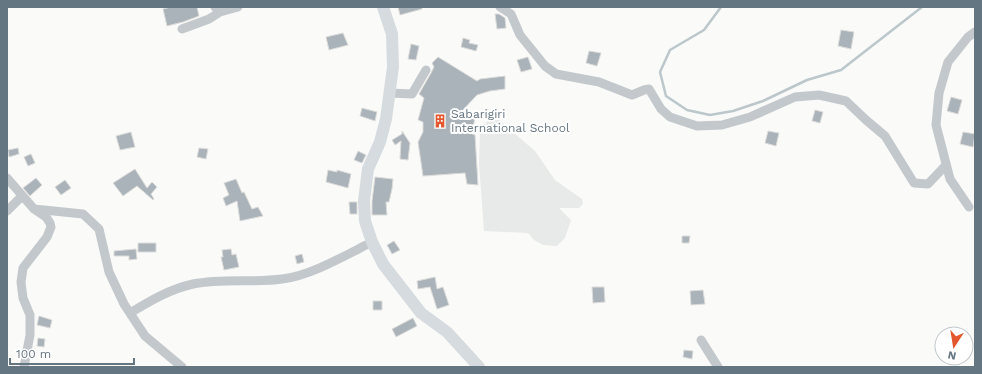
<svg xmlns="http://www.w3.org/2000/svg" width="982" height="374" viewBox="0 0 982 374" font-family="'Work Sans',sans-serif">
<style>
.built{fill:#e8e9e9}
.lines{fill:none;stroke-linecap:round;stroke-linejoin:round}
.stream{stroke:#bbc7cb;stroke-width:2.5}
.building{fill:#aab3b9;stroke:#dcdcda}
.street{stroke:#c3c8cc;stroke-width:9}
.secondary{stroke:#d6dbdf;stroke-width:12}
.labels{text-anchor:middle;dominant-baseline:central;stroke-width:4;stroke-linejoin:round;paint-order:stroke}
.poi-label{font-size:12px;fill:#657683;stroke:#fff;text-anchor:start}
</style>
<rect width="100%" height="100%" fill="#fafaf8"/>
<path class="built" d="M492,114L535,151L555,180L582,199L583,204L579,208H559L571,220L565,238L557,246L543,245L534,240L528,233L484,231L479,164L480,132Z"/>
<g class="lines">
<path class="stream" d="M721,7L704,30L670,50L660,72L666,96L687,110L710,115L733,111L763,101L807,80L841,70L922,7"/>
</g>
<path class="building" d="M171,7H197L199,16L183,22L167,26L163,9Z
M398,7H422V9L400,15Z
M495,14H499L505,18L506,28L497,29Z
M841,30L854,32L851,49L838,46Z
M343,33L348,45L329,50L326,37Z
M463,38L470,40L469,43L478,45L476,51L461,47Z
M411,44L419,46L416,60L408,59Z
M589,51L601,53L597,66L586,63Z
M438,57L477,81L480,79L505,76V89L490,91L477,95L459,114L475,117L472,134L475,135L478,185L467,184L465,173L423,176L418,142L423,132V122L418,120L424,98L419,94L431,73L434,67L432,63Z
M528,57L532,69L521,72L517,60Z
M951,97L962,100L958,114L947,111Z
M362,108L377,112L375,121L360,116Z
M815,110L823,112L820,123L812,121Z
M402,131L410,143L408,160L400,159L401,141L395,145L392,140L402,134Z
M768,131L779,133L776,146L765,143Z
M131,132L135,147L120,150L116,136Z
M963,132L975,134L973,147L960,144Z
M18,148L19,154L9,157L8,150Z
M199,148L208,149L206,159L197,157Z
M358,151L366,155L362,163L354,160Z
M31,154L35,163L28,166L24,157Z
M135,169L147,188L152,182L157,187L151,194L154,199L153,200L137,186L123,196L113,183Z
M328,170L337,172V170L351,174L348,188L326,182Z
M375,177L393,179L392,189L389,202H386L387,215H372V201Z
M36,178L42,185L30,196L23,188Z
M236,179L242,193L244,192L252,209L258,207L263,216L240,221L237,201L226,206L223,198L229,195L224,183Z
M65,180L71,188L61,195L55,187Z
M349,202H357V214H350Z
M682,236H690L689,243H682Z
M394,241L400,250L392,254L387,245Z
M138,243H156V252H138Z
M136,249L137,259L129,260V256H114V251Z
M231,249L232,255L236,254L239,267L224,270L221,257H223L222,250Z
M302,254L304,262L297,264L295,256Z
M435,277L437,289L443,287L449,305L437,309L430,287L418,289L417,281Z
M592,287H604L605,302L593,303Z
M703,290L705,304L691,305L690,291Z
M373,301H382V310H373Z
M39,316L52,320L50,328L37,325Z
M413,318L417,326L396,337L392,329Z
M38,338L45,339L44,347L37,346Z
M684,350L693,351L692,359L683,357Z"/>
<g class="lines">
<path class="street" d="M215,7L220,12L238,7
M500,7L511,14L520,35L545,66L556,74L599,82L632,95L644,90L649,89L661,109L670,117L697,126L722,125L750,117L795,97L819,95L846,101L866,120L885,136L914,183L928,184L946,165
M182,29L209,19L220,12
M390,93L412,94L426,70
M7,178L34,209L46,217L50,223L51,227L47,237L23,268L21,282L23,298L30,315V335L24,367
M969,207L950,179L936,125L939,93L948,62L968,37L975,32
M34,209L83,214L99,229L109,272L124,304L145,336L182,367
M7,211L22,196
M130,313C150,301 170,289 193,284C223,278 253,283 282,279C310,276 346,255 372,242
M701,340L718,367"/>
<path class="secondary" d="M383,7L392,34L393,67L386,119L380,142L368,169L364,201L365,221L372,242L383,264L421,313L447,332L479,367"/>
</g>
<defs>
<g id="building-bare" transform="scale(1.08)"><path d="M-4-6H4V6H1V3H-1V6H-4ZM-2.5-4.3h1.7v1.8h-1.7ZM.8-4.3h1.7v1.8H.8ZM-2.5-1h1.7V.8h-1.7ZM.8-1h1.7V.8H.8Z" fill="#e4572e" stroke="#fff" stroke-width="2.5" paint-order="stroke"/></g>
</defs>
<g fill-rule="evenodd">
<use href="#building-bare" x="440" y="121"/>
</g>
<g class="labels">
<g class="poi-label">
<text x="451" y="114">Sabarigiri<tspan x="451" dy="14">International School</tspan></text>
</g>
</g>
<rect width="982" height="374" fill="none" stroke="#657683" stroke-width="16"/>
<g transform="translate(954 346) rotate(192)"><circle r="19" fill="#ffffff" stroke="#c1c8cd"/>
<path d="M0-3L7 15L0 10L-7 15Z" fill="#e4572e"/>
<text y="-6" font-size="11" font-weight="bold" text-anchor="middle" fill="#657683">N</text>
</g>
<path d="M10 358v6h124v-6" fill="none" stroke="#657683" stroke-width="2"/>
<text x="16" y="358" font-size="12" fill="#657683" stroke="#ffffff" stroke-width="3" paint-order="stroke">100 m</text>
</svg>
